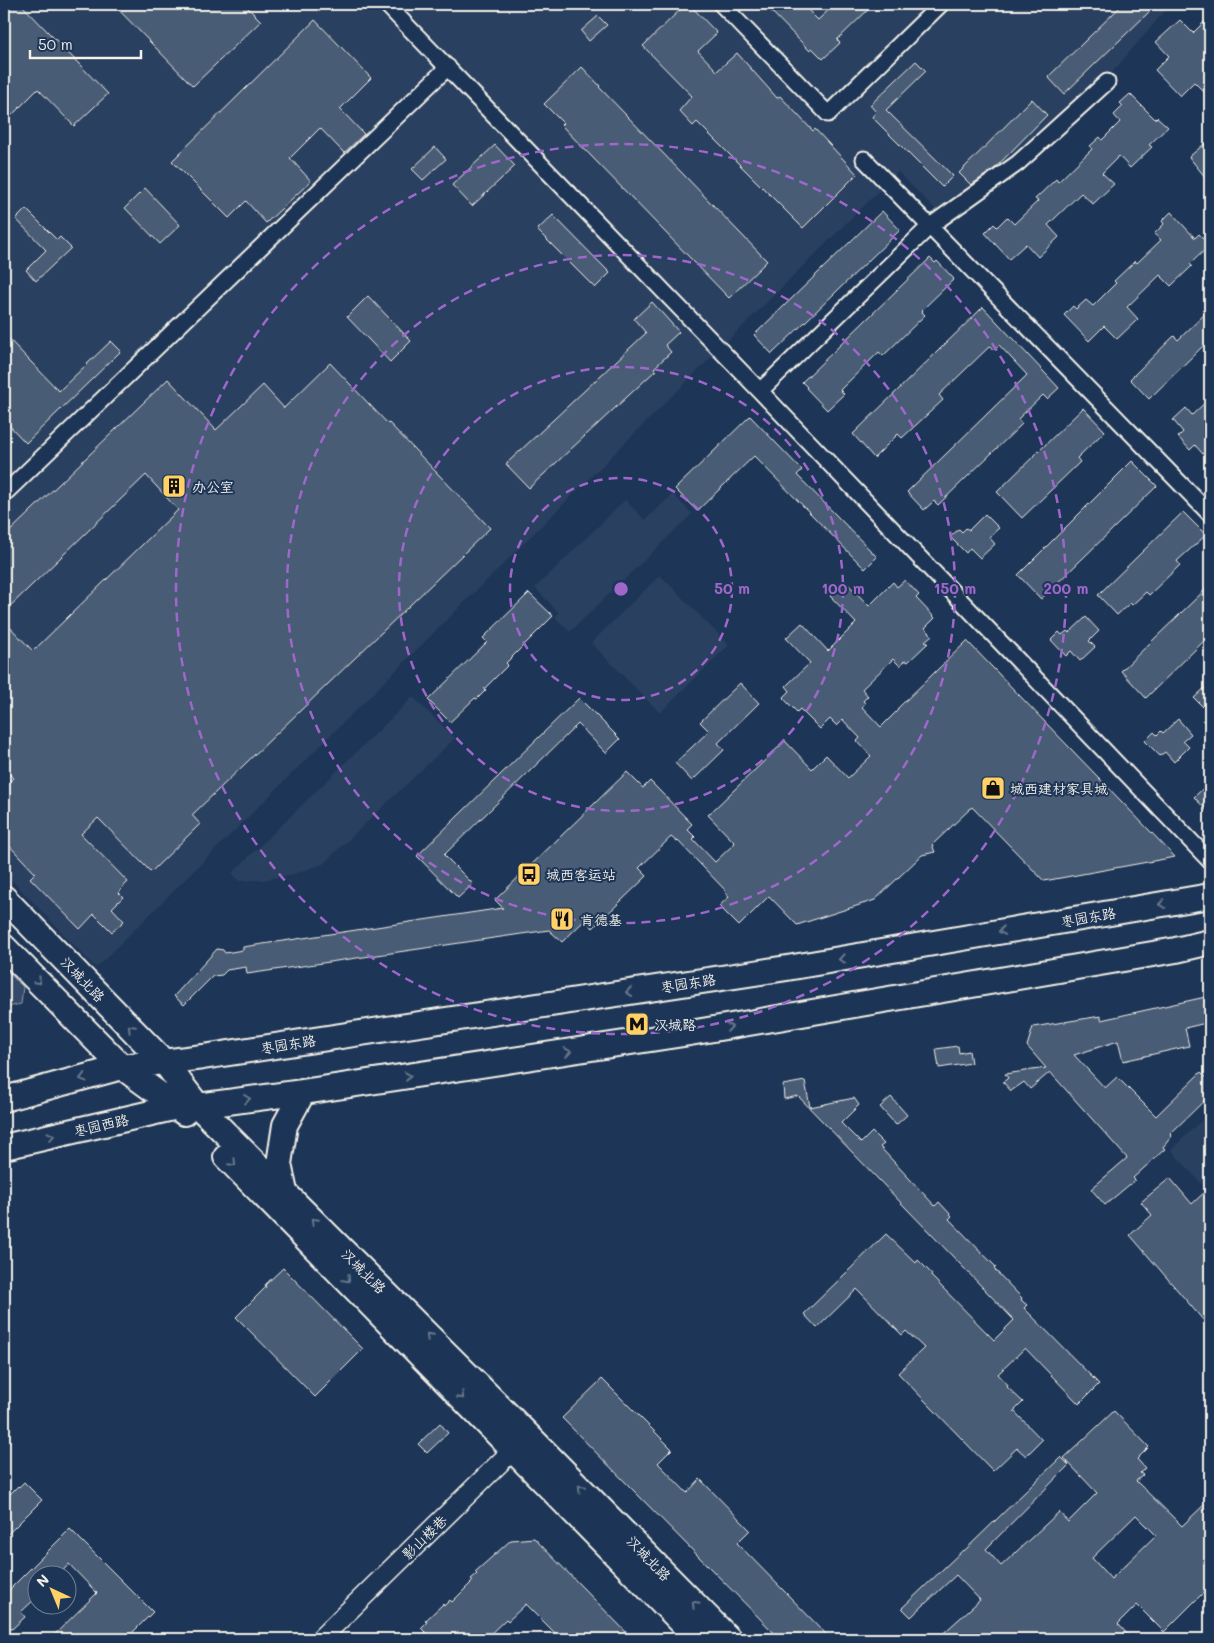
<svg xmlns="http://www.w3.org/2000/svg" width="1214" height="1643" viewBox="0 0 1214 1643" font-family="Mali,'LXGW WenKai TC',sans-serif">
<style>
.built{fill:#2a4060}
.green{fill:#354a67;stroke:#949ea8}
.building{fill:#485b74;stroke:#f4f1e8;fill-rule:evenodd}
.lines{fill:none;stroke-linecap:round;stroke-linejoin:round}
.minor-casing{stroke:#f4f1e8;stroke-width:19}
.tertiary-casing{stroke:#f4f1e8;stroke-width:22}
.primary-casing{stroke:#f4f1e8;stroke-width:28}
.minor{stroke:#1d3557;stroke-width:15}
.tertiary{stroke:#1d3557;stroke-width:19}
.primary{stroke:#1d3557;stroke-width:24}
.oneway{stroke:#68778a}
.ring{fill:none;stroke:#9f67cb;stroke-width:2.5;stroke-dasharray:9 6}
.labels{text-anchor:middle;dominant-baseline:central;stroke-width:4;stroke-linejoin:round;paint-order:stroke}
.poi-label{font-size:14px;fill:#f4f1e8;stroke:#1d3557;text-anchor:start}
.street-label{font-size:14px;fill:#f4f1e8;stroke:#1d3557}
.centre{fill:#9f67cb;stroke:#1d3557;stroke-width:2.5}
.ring-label{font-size:15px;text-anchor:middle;font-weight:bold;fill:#9f67cb;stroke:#1d3557;stroke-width:4;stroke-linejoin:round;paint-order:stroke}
</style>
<rect width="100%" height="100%" fill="#1d3557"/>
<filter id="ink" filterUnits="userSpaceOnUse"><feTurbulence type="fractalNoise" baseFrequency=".02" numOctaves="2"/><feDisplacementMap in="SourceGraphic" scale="10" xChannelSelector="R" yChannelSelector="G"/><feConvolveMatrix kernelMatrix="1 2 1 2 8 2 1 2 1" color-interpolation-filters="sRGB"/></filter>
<g filter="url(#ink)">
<path class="built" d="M4,4H1171L1109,76L942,216L898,172L96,968L4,872Z
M673,494L692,514L570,632L555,617L559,613L535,588L625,500L645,520Z
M660,575L729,645L660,713L591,643Z
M413,697L455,738L323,864L294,874L263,880L239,881L232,873Z
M1210,1112V1193L1171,1150Z"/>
<path class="green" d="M4,968L23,987L21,1004L4,1008Z"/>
<path class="building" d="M4,4H21L108,94L74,126L38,89L4,123Z
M113,4H244L261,21L193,86Z
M686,4H689L717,33L698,51L717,71L737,53L777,98L780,96L813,131L815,129L857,174L803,228L697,122L693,126L679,111L692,96L643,46Z
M764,4H802L818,20L835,4H874L837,40L840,43L823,59L812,48L809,50Z
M1123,4H1143L1150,11L1064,94L1048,77Z
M598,16L607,25L589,41L581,31Z
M1210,16V98L1194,82L1180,96L1155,70L1169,56L1156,42L1180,20L1193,33Z
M315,20L371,78L340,109L364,134L344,153L320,128L290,158L311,181L266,223L246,201L229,218L172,161Z
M916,61L926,71L886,110L953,176L942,187L872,117L876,112L870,105Z
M582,67L600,86L599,87L767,261L729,298L561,125L563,123L544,104Z
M1130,94L1155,119L1157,117L1168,127L1149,145L1152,147L1130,168L1119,156L1102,173L1114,184L1093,204L1081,193L1048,225L1059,237L1038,257L1026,244L1009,259L985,233L994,224L997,227L1007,217L1014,224L1038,201L1035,199L1056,179L1058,182L1092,149L1090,146L1100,137L1102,140L1120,122L1114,115L1123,106L1120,103Z
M1032,99L1047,115L994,169L971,185L959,173Z
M1210,139V183L1189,157Z
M495,145L515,166L472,206L452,185Z
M435,147L446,159L423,180L412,169Z
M145,188L180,225L160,244L125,208Z
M26,209L57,240L60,237L71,248L36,281L26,270L46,250L16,219Z
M882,211L900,230L772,354L754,335Z
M1171,212L1195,238L1199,234L1210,245L1190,264L1192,266L1171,286L1160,275L1127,307L1138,319L1117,339L1104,326L1089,341L1064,315L1073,306L1076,309L1086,300L1093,306L1116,283L1114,281L1135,261L1137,263L1161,240L1154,234L1164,224L1162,221Z
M553,215L610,273L595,288L537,230Z
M930,258L935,263L937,261L954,279L921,311L925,315L883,356L879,352L840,390L844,394L827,410L806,388L807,387L802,382Z
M368,296L411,341L390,362L347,317Z
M652,302L679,332L665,345L671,352L654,368L656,370L529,488L506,464L646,333L634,319Z
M983,307L1059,388L1047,399L1043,395L1018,419L1022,424L938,505L934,501L924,510L907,492L1027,375L999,345L993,350L990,346L939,395L943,400L902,438L898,434L874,458L853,434Z
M1210,309V351L1204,345L1149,399L1130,379L1174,336L1178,340Z
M4,334L59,391L111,341L121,351L26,443L4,420Z
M330,363L388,424L389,423L490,528L192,815L200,824L151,872L98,818L81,834L128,882L118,892L123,897L112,908L124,921L112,932L94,914L80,929L30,878L35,873L4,840V787L13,778L4,769V621L33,651L178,510L146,475L4,612V537L168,379L216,430L263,385L284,408Z
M1210,398V462L1195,445L1190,450L1178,437L1183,432L1173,420L1186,408L1192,415Z
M1083,408L1105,431L1077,458L1080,462L1022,518L997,492Z
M750,416L802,470L797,475L877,557L865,569L754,456L697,511L675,489Z
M1132,461L1157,486L1041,599L1018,575Z
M1183,512L1206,535L1177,561L1180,565L1149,595L1146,592L1132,605L1130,603L1117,615L1098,595Z
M985,514L999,528L989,537L995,544L980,558L970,548L966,553L950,537L959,529L962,532L966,528L969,530Z
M905,580L919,595L916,598L935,618L925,628L932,635L925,641L928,643L908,662L905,660L900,666L893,659L862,689L868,696L863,701L865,703L862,707L881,727L898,710L897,709L967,641L1175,857L1044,881L972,807L932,845L935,852L922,855L875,900L797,925L769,896L739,926L719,906L729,897L725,892L726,891L678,841L677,842L671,837L639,868L647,876L593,928L585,920L562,942L549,930L247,974L246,967L227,970L222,975L213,976L184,1005L174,996L217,949L223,950L225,953L243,950V947L503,908L495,900L627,772L643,788L650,781L692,824L687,829L695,837L693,839L715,862L735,843L708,815L785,741L812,769L826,755L848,778L871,756L857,741L860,738L843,720L837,726L830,719L820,729L800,709L797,712L783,698L790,691L786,686L810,663L786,638L802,623L828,651L856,623L830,596L845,581L869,606L893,582L897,587Z
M1210,585V635L1146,698L1121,671Z
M529,593L553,616L506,663L508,665L484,689L486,690L477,699L475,698L450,722L428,700L487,642L483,638Z
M1086,617L1099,631L1089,641L1095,647L1080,661L1071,651L1066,656L1051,640L1059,632L1062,635L1067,631L1069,633Z
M740,683L759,703L718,743L724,750L692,781L675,763L709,731L700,722Z
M1210,683V714L1194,698Z
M579,698L620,739L606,753L578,724L444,855L473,884L458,898L417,856Z
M1178,719L1191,734L1183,741L1189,747L1174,762L1165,752L1160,756L1145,741L1154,732L1157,735L1161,731L1163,733Z
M1210,782V814L1194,797Z
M1210,996V1022L1185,1028L1189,1046L1123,1061L1118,1041L1074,1055L1105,1088L1117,1077L1156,1116L1201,1072L1210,1081V1095L1170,1134L1172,1136L1163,1147L1165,1149L1133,1178L1135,1180L1105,1205L1091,1189L1127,1158L1050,1072L1030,1089L1024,1082L1011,1091L1003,1082L1008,1078L1005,1074L1046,1068L1027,1046L1033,1027L1101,1016V1020Z
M958,1046L959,1053L969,1051L971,1063L939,1068L936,1049Z
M805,1081L810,1107L854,1098L859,1105L841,1123L861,1143L872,1132L884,1144L880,1147L935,1206L939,1202L952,1216L949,1219L996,1267L994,1269L1022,1298L1021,1300L1027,1305L1024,1308L1099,1384L1079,1404L1025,1348L998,1374L1008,1385L1007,1387L1023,1402L1014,1411L1042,1440L1026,1456L1017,1448L993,1471L898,1373L924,1348L906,1331L902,1335L857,1289L817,1328L804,1314L886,1234L916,1263L918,1260L932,1274L931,1276L994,1340L1014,1320L798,1096L784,1099L783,1085Z
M891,1097L907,1115L896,1125L880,1107Z
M1170,1178L1192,1204L1210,1187V1328L1130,1235L1152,1215L1141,1202Z
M283,1268L363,1349L315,1397L236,1317L266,1287L265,1285Z
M602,1379L672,1449L658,1463L687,1493L700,1479L750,1530L737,1543L831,1639H780L562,1418Z
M1114,1411L1149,1447L1137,1459L1145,1468L1140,1473L1143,1475L1136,1481L1182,1526L1210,1499V1586L1164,1632L1137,1605L1118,1624L1132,1639H937L980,1600L956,1575L911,1617L902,1608L963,1550L964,1551L1061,1457L1069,1465L986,1549L1001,1566L1059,1512L1068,1522L1097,1493L1064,1458ZM1136,1515L1156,1535L1111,1579L1092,1558Z
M440,1423L448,1433L427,1453L418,1444Z
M24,1482L42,1500L4,1538V1500L18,1486L19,1487Z
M70,1529L153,1612L126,1639H50L97,1593L69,1564L58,1576H38V1596L21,1612L25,1617L12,1629L11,1627L4,1634V1595Z
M534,1538L633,1639H561L526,1604L508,1621L506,1619L485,1639H432L421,1628L427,1622L425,1621L443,1604L444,1606L450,1600L452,1602L473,1581L471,1579L477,1574L475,1572L511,1540Z"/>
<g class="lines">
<g class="minor-casing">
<path id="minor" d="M386,4L760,391L1210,861
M721,4L828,114L941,4
M864,159L1210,514
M760,391L930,226L1018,163L1107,82
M4,494L448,67"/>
</g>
<g class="tertiary-casing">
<path id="tertiary" d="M320,1639L522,1441"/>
</g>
<g class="primary-casing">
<path id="primary" d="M4,898L165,1063L198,1106L528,1435L729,1639
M4,947L122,1067L177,1107L184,1113
M4,1099L122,1067L203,1057L787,968L1210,896
M4,1147L177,1107L198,1106L303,1092L690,1033L1176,950L1210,942
M226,1157L698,1639
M285,1192L279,1164L285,1125L303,1092"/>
</g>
<use href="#minor" class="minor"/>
<use href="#tertiary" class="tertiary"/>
<use href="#primary" class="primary"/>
</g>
<defs><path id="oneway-chevron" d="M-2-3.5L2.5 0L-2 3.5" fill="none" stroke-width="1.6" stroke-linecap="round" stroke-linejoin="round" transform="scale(1.25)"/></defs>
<g class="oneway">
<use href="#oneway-chevron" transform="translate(1162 904) rotate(170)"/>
<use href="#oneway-chevron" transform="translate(1002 931) rotate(170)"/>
<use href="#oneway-chevron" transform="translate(842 959) rotate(170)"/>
<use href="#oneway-chevron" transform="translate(38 981) rotate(45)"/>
<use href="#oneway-chevron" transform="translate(629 992) rotate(172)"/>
<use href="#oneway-chevron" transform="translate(729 1027) rotate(-9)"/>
<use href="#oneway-chevron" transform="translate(131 1028) rotate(-134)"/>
<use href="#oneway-chevron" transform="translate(568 1052) rotate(-9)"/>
<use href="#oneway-chevron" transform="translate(408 1076) rotate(-9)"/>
<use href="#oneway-chevron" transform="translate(83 1078) rotate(165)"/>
<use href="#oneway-chevron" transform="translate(247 1099) rotate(-7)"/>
<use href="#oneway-chevron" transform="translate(51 1136) rotate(-13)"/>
<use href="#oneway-chevron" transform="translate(233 1163) rotate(46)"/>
<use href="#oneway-chevron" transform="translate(314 1221) rotate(-135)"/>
<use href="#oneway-chevron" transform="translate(347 1279) rotate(46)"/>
<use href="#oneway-chevron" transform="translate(429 1336) rotate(-135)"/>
<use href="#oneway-chevron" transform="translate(461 1396) rotate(46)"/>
<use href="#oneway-chevron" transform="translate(581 1488) rotate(-134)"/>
<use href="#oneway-chevron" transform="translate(695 1604) rotate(-134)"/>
</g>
</g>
<g class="ring">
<circle cx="621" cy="589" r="111"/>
<circle cx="621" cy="589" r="222"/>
<circle cx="621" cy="589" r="334"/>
<circle cx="621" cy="589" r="445"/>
</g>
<defs>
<g id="building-square" transform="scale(1.25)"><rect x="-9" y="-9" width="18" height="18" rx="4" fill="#ffd166" stroke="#1d3557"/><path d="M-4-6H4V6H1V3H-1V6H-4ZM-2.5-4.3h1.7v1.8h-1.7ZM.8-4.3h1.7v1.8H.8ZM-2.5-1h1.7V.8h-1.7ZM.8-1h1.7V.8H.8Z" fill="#111"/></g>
<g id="shop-square" transform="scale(1.25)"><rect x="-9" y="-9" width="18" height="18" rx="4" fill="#ffd166" stroke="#1d3557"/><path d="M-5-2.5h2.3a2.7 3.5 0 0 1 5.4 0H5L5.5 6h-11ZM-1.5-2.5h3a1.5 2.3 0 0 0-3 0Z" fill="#111"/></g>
<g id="bus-square" transform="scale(1.25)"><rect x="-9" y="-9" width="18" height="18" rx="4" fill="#ffd166" stroke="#1d3557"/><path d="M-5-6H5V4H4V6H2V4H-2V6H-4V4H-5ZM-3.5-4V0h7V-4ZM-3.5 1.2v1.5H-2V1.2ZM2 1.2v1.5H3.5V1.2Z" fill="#111"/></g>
<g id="restaurant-square" transform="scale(1.25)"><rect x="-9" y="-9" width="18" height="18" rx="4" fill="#ffd166" stroke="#1d3557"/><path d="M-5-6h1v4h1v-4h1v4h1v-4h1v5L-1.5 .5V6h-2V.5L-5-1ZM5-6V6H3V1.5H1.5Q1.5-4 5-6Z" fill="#111"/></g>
<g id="metro-square" transform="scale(1.25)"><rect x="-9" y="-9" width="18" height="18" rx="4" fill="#ffd166" stroke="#1d3557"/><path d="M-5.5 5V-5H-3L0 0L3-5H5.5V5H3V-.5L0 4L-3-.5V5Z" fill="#111"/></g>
</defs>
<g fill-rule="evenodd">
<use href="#building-square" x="174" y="486"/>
<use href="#shop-square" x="993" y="788"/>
<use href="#bus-square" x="529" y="874"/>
<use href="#restaurant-square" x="562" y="919"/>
<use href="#metro-square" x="637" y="1024"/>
</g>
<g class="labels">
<g class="poi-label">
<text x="192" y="486">办公室</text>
<text x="1010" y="788">城西建材家具城</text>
<text x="546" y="874">城西客运站</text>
<text x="580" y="919">肯德基</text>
<text x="654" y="1024">汉城路</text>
</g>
<g class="street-label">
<text transform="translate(1088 917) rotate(-10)">枣园东路</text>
<text transform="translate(83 979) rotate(46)">汉城北路</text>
<text transform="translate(688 983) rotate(-9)">枣园东路</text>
<text transform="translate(288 1044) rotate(-9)">枣园东路</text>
<text transform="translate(101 1125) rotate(-13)">枣园西路</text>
<text transform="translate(364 1271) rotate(45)">汉城北路</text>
<text transform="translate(424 1537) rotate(-44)">影山楼巷</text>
<text transform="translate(649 1558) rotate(46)">汉城北路</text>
</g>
</g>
<circle cx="621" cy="589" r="8" class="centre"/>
<g class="ring-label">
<text x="732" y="594">50 m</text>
<text x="843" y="594">100 m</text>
<text x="955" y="594">150 m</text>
<text x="1066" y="594">200 m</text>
</g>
<rect width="1214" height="1643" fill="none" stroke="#1d3557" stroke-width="20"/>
<rect x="10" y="10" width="1194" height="1623" fill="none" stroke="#f4f1e8" stroke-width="2" filter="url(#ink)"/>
<g transform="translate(52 1590) rotate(316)"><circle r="24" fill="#1d3557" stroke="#738091"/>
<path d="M0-4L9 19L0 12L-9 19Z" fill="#ffd166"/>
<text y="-8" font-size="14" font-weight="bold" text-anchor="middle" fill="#f4f1e8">N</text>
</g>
<path d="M30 50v8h111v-8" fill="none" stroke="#f4f1e8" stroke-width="2.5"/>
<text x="38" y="50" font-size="15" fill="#f4f1e8" stroke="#1d3557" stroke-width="4" paint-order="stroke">50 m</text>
</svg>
